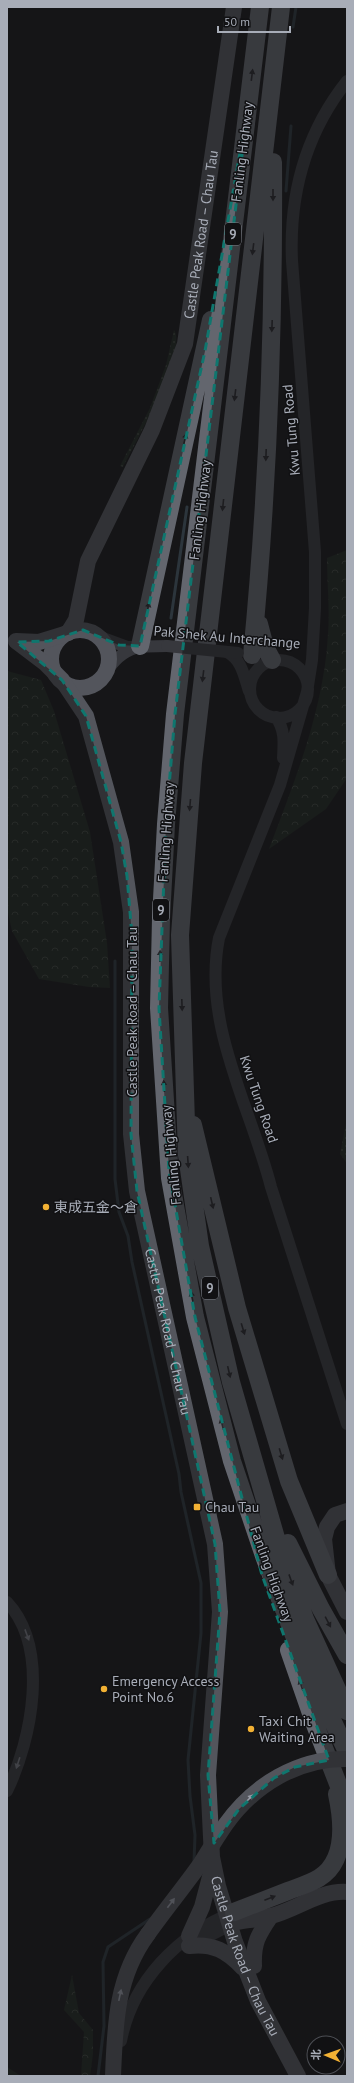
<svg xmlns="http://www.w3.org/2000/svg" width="354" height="2083" viewBox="0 0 354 2083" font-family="'PT Sans','Noto Sans SC',sans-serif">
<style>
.grass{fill:url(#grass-dots)}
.forest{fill:url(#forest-crowns)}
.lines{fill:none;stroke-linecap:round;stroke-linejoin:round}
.stream{stroke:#2c353c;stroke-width:3}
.minor{stroke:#37383d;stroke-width:12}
.major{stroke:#53555c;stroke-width:16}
.highway{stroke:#63666e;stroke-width:18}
.minor-bridge{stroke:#37383d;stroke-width:12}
.major-bridge{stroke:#53555c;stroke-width:16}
.oneway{fill:#26262a}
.oneway2{fill:#757881}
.oneway3{fill:#979ba6}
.marked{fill:none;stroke:#0f766e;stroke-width:3;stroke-dasharray:8 5;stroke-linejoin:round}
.poi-dot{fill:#f2b134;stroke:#111113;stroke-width:1.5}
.labels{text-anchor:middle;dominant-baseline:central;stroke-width:3;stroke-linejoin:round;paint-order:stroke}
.shield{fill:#111113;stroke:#7b7e86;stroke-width:1}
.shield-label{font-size:13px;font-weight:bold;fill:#a8adb8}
.street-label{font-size:14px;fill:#a8adb8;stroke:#111113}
.poi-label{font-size:14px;fill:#a8adb8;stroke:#111113;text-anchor:start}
</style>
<defs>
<pattern id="grass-dots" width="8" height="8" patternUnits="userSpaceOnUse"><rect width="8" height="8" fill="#1e261f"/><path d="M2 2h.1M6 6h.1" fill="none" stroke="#3c433d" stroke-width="1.8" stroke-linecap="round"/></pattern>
<pattern id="forest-crowns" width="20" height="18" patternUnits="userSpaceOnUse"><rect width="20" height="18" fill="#1e261f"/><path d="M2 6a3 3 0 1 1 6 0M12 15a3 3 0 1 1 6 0" fill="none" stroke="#3c433d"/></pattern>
</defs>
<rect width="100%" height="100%" fill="#161618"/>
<path class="grass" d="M174,330C188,348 134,446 123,467L120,466L150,408L166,365Z
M347,1119V1163L340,1154Z"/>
<path class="forest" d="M347,550V778L326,809L269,849C295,780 324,709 328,634C330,609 327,583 327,558Z
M7,671L41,680L54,711L90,832L107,943L110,988L89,987L39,979L12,931L7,908Z
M72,1975L79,2013L93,2030V2054L90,2076H81L84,2032L64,2010Z
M7,2067L21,2076H7Z"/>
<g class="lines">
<path class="stream" d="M293,27L296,7
M286,191L291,126
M171,618L187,507
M115,961V1179L119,1212L128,1236L132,1262L179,1474L181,1492L201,1583V1633L188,1760L190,1796L195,1835L194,1862
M98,2076L104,2026L103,1962L108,1947L150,1919"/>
<path class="minor" d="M347,81C305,134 289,194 292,261L315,552V608L312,660L307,692L280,785L219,938C202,1024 250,1105 271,1187L347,1424
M100,637L127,647L167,646
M227,652C242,660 244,676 249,691
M250 689a29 29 0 1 1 58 0a29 29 0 1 1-58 0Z
M106,672C114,661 122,652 135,648
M276,717C285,730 284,742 283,758
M7,1602C50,1648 32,1739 7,1791
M190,1946L236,1922
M121,2041C132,1982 178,1934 234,1912"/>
<g class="major">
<circle cx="80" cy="659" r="29"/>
<path id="s1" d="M68,633L76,620L88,561L152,430L185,344L234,7"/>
<path d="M16,641L39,642L65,634"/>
<path id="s2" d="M17,642L46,664L62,680L86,716L121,842L131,912V1134L137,1191L215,1544L220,1612L208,1775L212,1857L218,1886L235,1942L258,2001L298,2076"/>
<path d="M347,1511L335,1515L327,1527L324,1539L328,1575L347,1612"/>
<path d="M237,1922C248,1920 260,1919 271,1916C296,1910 320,1890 347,1892"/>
<path d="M189,1936L202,1907L212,1869"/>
<path d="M189,1946C213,1943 227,1951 243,1968"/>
<path d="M254,1966C253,1943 258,1935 271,1916"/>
<path d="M113,2076C115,2025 116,1977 148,1934"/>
</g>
<path class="highway" d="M260,7L175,714L166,824L161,918L159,1008L170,1178L195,1317L232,1461L264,1556L298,1646L347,1752
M281,7L193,763L180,935L187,1155L200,1246L231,1382L276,1538L305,1619L347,1711
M259,624L265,647L272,660
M140,646L211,320
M252,655C268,491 274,327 273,162
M193,1125L237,1308L289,1481L328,1575
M288,1543L321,1609L347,1655
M289,1650L314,1722L347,1807
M234,1912C252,1905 270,1898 288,1891C298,1887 309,1884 319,1878C347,1861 343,1822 337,1794"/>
<path class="minor-bridge" d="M167,646L238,653"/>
<path class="major-bridge" d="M148,1934C165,1910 184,1887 201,1863C209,1850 217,1837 226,1824C254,1785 298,1758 347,1759"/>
</g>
<defs><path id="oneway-solid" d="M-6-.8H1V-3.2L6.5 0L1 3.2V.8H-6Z"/></defs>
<g class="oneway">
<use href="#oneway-solid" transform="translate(252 75) rotate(-83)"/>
<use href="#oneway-solid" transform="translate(273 195) rotate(90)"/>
<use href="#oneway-solid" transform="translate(253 249) rotate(97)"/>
<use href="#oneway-solid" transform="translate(272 326) rotate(92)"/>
<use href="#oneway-solid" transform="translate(235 395) rotate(97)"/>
<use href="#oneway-solid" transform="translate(185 439) rotate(-76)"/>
<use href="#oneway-solid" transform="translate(266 455) rotate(92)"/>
<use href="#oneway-solid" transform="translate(223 505) rotate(96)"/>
<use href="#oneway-solid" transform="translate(148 608) rotate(-78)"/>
<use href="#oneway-solid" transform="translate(203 676) rotate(97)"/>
<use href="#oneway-solid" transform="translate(190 805) rotate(95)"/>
<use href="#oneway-solid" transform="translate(160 956) rotate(-89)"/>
<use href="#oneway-solid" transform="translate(182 1005) rotate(88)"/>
<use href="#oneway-solid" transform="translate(164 1086) rotate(-94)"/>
<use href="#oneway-solid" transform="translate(188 1162) rotate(86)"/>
<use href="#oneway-solid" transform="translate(212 1203) rotate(77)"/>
<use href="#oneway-solid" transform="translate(192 1297) rotate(-101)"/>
<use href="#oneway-solid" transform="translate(243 1329) rotate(73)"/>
<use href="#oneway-solid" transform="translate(229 1372) rotate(77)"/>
<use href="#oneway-solid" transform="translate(222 1424) rotate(-105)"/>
<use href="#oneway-solid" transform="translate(281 1454) rotate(73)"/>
<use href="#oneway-solid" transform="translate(291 1580) rotate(70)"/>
<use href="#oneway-solid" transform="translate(328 1622) rotate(62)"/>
<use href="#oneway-solid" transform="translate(301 1685) rotate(-109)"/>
<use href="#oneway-solid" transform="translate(270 1898) rotate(-21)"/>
</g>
<g class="oneway2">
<use href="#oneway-solid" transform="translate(27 1635) rotate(70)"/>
<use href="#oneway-solid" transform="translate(18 1763) rotate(108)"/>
</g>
<g class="oneway3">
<use href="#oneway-solid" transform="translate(249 1799) rotate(-46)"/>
<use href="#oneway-solid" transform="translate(171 1903) rotate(-53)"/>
<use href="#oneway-solid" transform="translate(120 1995) rotate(-78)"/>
</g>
<path d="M0 0H354V2083H0ZM247,113L175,714L166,824L159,1008L169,1171L195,1317L262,1575L329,1760L295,1767L274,1778L239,1809L214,1843L208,1775L220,1612L215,1544L137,1191L131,1134L132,936L127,876L121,842L86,716L62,680L17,642L49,641L83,630L119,645L140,646L205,351Z" fill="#161618" fill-opacity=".55" fill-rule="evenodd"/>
<path class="marked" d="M247,113L175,714L166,824L159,1008L169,1171L195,1317L262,1575L329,1760L295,1767L274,1778L239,1809L214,1843L208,1775L220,1612L215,1544L137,1191L131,1134L132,936L127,876L121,842L86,716L62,680L17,642L49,641L83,630L119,645L140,646L205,351Z"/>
<g class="poi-dot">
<circle cx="46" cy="1207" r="4"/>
<rect x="193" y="1503" width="8" height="8" rx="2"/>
<circle cx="104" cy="1689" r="4"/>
<circle cx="251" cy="1729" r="4"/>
</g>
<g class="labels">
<g class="shield">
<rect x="225" y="223" width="16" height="22" rx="3"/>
<rect x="153" y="899" width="16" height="22" rx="3"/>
<rect x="202" y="1277" width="16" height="22" rx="3"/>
</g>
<g class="shield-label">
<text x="233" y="234">9</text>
<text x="161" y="910">9</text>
<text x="210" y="1288">9</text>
</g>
<g class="street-label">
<text transform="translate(242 152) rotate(-83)">Fanling Highway</text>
<text stroke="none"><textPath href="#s1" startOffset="424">Castle Peak Road – Chau Tau</textPath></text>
<text transform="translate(291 430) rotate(-95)">Kwu Tung Road</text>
<text transform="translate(200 510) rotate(-83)">Fanling Highway</text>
<text transform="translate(227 637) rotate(5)">Pak Shek Au Interchange</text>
<text transform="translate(166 832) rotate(-86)">Fanling Highway</text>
<text transform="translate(132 1012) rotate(-90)">Castle Peak Road – Chau Tau</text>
<text transform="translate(259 1099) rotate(71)">Kwu Tung Road</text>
<text transform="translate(171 1155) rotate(-96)">Fanling Highway</text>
<text stroke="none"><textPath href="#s2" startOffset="727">Castle Peak Road – Chau Tau</textPath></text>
<text transform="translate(272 1574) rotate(70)">Fanling Highway</text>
<text stroke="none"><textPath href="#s2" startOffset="1363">Castle Peak Road – Chau Tau</textPath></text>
</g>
<g class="poi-label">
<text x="54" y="1207">東成五金～倉</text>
<text x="205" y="1507">Chau Tau</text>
<text x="112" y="1681">Emergency Access<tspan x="112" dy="16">Point No.6</tspan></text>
<text x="259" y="1721">Taxi Chit<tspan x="259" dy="16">Waiting Area</tspan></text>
</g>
</g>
<rect width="354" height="2083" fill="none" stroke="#a8adb8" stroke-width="16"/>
<g transform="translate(326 2055) rotate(272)"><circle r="19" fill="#111113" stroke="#4d4f55"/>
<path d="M0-3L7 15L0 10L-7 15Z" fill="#f2b134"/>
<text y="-6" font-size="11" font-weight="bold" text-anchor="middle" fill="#a8adb8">北</text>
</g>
<path d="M218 26v6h72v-6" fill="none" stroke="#a8adb8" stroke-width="2"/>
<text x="224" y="26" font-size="12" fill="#a8adb8" stroke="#111113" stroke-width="3" paint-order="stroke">50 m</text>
</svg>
